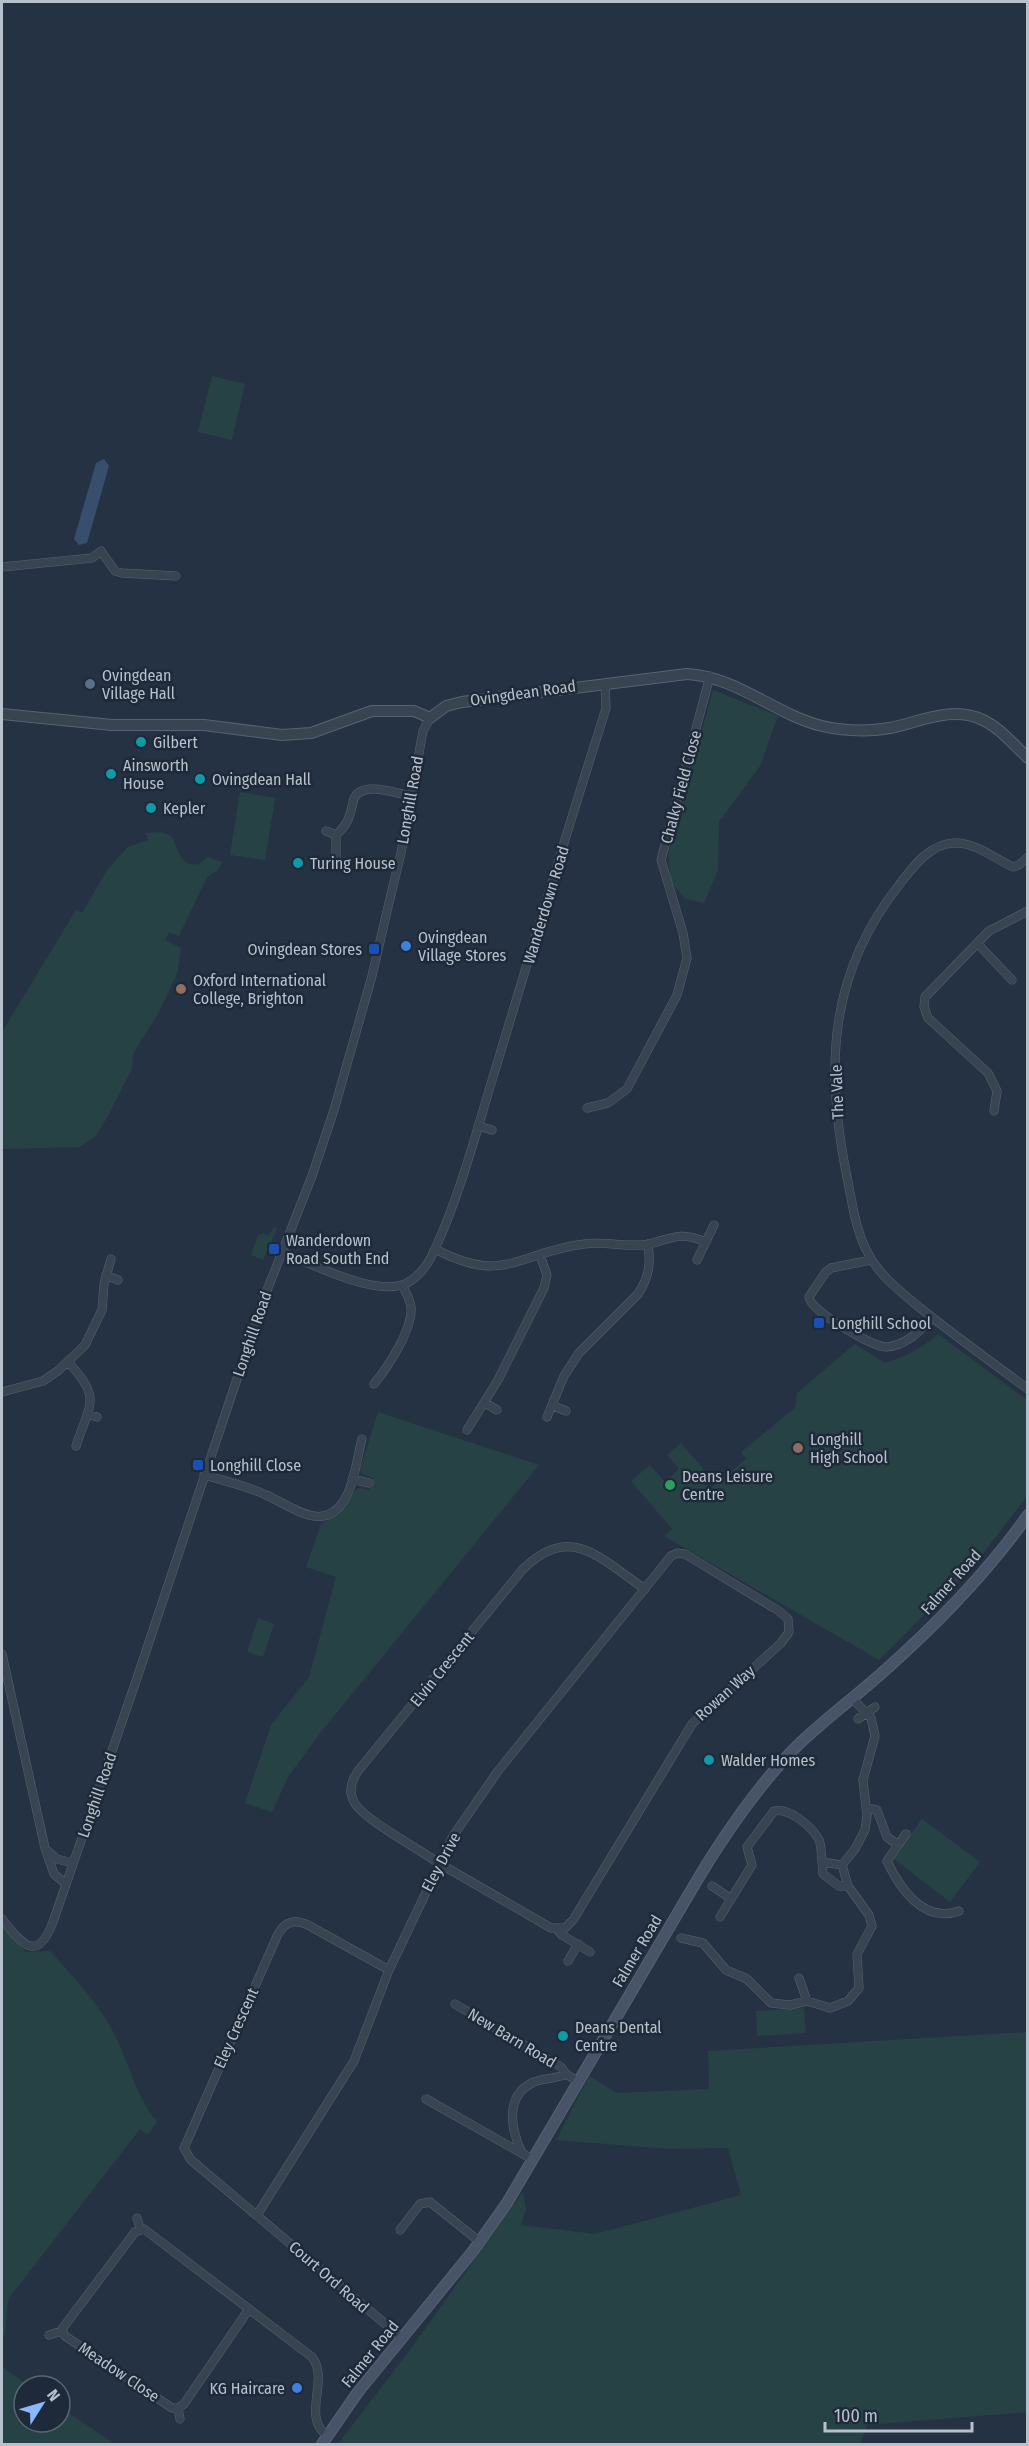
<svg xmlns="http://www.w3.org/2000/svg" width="1029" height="2446" viewBox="0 0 1029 2446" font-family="'Fira Sans Condensed',sans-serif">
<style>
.green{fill:#274245}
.water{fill:#374e6c}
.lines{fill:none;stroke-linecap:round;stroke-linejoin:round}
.minor-casing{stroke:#586271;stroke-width:9}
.tertiary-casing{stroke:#586271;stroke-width:12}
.secondary-casing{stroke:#586271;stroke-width:12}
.minor{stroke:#394453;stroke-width:8}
.tertiary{stroke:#394453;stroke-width:10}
.secondary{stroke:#475367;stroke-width:10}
.service-dot{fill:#5c6f8a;stroke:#1e2939;stroke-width:2}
.culture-dot{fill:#0f9aa8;stroke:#1e2939;stroke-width:2}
.shop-dot{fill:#3f7fe0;stroke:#1e2939;stroke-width:2}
.transit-dot{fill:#1a4fb4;stroke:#1e2939;stroke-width:2}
.education-dot{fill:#8d6e63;stroke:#1e2939;stroke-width:2}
.leisure-dot{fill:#2e9e5b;stroke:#1e2939;stroke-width:2}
.labels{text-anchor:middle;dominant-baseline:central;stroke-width:5;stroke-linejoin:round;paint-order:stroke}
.poi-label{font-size:16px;fill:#b7c0cd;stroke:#1e2939;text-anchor:start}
.street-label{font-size:16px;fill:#b7c0cd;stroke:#1e2939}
</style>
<rect width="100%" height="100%" fill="#253244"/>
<path class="green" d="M212,376L245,384L232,440L198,432Z
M713,690L778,716L760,766L719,822L718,870L704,903L685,899L671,882L668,854Z
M240,792L275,798L265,860L230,855Z
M161,832L171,836C180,849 178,868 200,864L207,857L222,862L218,870L207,877L179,936L169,932L165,940L181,948L177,974L159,1012L133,1054L132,1069L108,1116L95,1137L79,1147L2,1149V1032L76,910L82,913L107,870L128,847L148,840L146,833Z
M274,1227L277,1229L263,1260L251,1255L258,1235L263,1233L268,1236Z
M938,1334L1027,1400V1496L975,1564L879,1660L664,1536L672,1529L631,1481L650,1465L665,1482L679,1469L667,1455L681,1443L705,1471L699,1476L710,1489L746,1459L741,1452L795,1408L797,1393L855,1344L885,1363C906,1356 921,1349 938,1334Z
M378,1412L539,1465L321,1732L288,1777L272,1812L245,1803L271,1725L309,1677L336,1577L306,1567L321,1524L338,1515L346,1506L355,1490L360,1488L369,1490L373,1478L362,1474L360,1470Z
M258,1618L274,1624L263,1657L247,1652Z
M922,1819L980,1862L950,1902L893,1858Z
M2,1925L26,1952L50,1951C73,1977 99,2003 115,2035C129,2064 136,2096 157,2122L148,2135L140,2129L9,2298C5,2313 8,2328 2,2342Z
M804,2008L806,2033L757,2036L756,2011Z
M1027,2032V2412L867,2425L860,2444H338L412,2347L523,2192L526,2209L521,2225L595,2234L741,2195L728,2148L669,2149L556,2140L589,2076L617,2093L709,2089L708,2051Z
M2,2367L29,2386H24V2422H60V2407L115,2444H2Z"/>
<path class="water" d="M104,459L109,466L87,543L79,545L74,539L96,463Z"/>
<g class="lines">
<g class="minor-casing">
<path id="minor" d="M2,567L92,558L101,551L115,571L122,573L176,576
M326,831L336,835
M1028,857L1019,865L1013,867C995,859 975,842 954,843C929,844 913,867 899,885C828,975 825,1069 847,1177C852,1202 856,1233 869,1255C880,1276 901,1292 919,1307C954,1335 991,1362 1028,1389
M336,859V835C348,824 350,817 353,802C358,779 395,793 410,796
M977,943L1012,980
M587,1108L608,1103L627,1089L677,995L687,958L683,933L661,860L710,676
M994,1111L997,1091L988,1073L928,1018L924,1007L925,997L989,931L1028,911
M478,1126L492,1130
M435,1249C506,1286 518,1252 584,1244C604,1241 630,1248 649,1244C673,1238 680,1231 706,1242
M282,1252C313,1264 376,1298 407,1283C420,1276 429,1263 435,1249C462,1190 478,1125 497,1064C530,954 563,844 598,734L606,708L605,683
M697,1260L714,1225
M871,1260L831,1268L825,1273L809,1297C810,1311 872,1347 886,1347C905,1346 920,1331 932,1318
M106,1275L118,1280
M68,1362C102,1398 90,1403 76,1446
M374,1384C388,1367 413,1329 411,1307C410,1299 406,1292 402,1285
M2,1392L43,1381L59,1370L85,1345L102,1310L104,1284L111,1259
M485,1403L497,1410
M552,1405L566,1411
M87,1414L97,1417
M547,1417L564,1376L579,1353L638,1294C649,1277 651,1264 648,1244
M467,1430L498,1380L544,1288L547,1275L540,1255
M204,1475C225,1481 247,1486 266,1495C292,1506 325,1536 346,1497C355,1481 357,1457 362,1439
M352,1479L369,1483
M2,1654L45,1848L54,1874L66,1884
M858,1719L875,1707
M866,1808L877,1810L887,1837L898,1845L887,1861C899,1887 923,1924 959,1911
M898,1845L906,1834
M48,1851L57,1859L73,1863
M822,1862L823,1874L839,1886H848
M712,1886L730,1898
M720,1917L752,1865L747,1847L774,1811C788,1807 810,1825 818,1838C822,1844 821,1854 822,1862L842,1865L855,1849L865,1830L867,1816L863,1780L875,1736L871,1718L852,1698
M2,1919C22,1944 37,1964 53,1922L135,1684L264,1298L312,1176L334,1110L372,976L388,907L401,853L423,731L430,718
M557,1929L562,1935L590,1952
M681,1938L703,1943L726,1970L747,1979L771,2003L790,2005L807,2001L830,2008L848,2001L859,1988L857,1954L872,1926L869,1915L848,1886L842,1865
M568,1961L578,1944
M389,1970L308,1925C294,1919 286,1921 278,1934L184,2148L191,2160L402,2338
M799,1978L807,2001
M455,2004L561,2067L566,2074L577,2081
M426,2099L532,2159
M522,2153C511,2130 504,2095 534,2082C544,2078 556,2079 566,2074
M257,2215L354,2061L389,1970L453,1836L498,1771L671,1556L677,1553L685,1554L779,1611L788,1619L789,1632L781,1643L692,1724L573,1920L565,1928H551L442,1865L434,1860C416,1847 363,1819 354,1802C348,1791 351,1781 358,1771L523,1569C571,1522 600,1559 645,1589
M137,2218L140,2228
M400,2230L420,2204L430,2202L480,2242
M249,2309L184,2404L178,2408H172L65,2336L62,2329L135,2232L144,2229L312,2357C330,2380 301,2416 327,2436
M49,2335L62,2331
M178,2408L180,2419"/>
</g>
<g class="tertiary-casing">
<path id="tertiary" d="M2,714L112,725H204L282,735L311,733L372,711H414L430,718L446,706L462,702L687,674C738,677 774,714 822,726C844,731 867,732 890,728C920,722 952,705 983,720C1000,728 1014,745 1028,758"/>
</g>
<g class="secondary-casing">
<path id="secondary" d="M322,2444L358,2392L473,2251L507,2203L699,1877C727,1831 758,1785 797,1746C824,1720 855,1697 883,1672C936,1625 987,1573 1028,1515"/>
</g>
<use href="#minor" class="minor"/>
<use href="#tertiary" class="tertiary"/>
<use href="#secondary" class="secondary"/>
</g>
<circle class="service-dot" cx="90" cy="684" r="6"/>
<g class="culture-dot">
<circle cx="141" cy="742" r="6"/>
<circle cx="111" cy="774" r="6"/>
<circle cx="200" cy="779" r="6"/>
<circle cx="151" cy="808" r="6"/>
<circle cx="298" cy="863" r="6"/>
<circle cx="709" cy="1760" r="6"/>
<circle cx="563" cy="2036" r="6"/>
</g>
<g class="shop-dot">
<circle cx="406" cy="946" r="6"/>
<circle cx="297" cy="2388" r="6"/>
</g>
<g class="transit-dot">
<rect x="368" y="943" width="12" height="12" rx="3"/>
<rect x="268" y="1243" width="12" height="12" rx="3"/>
<rect x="813" y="1317" width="12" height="12" rx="3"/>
<rect x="192" y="1459" width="12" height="12" rx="3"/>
</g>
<g class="education-dot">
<circle cx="181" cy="989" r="6"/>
<circle cx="798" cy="1448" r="6"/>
</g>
<circle class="leisure-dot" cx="670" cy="1485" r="6"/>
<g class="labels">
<g class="poi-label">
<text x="102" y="675">Ovingdean<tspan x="102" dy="18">Village Hall</tspan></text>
<text x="153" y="742">Gilbert</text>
<text x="123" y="765">Ainsworth<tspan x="123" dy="18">House</tspan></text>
<text x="212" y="779">Ovingdean Hall</text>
<text x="163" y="808">Kepler</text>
<text x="310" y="863">Turing House</text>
<text x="418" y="937">Ovingdean<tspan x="418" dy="18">Village Stores</tspan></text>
<text x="362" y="949" text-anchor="end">Ovingdean Stores</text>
<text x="193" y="980">Oxford International<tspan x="193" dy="18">College, Brighton</tspan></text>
<text x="286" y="1240">Wanderdown<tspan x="286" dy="18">Road South End</tspan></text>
<text x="831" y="1323">Longhill School</text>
<text x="810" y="1439">Longhill<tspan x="810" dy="18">High School</tspan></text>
<text x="210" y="1465">Longhill Close</text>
<text x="682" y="1476">Deans Leisure<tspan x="682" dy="18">Centre</tspan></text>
<text x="721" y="1760">Walder Homes</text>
<text x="575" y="2027">Deans Dental<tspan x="575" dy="18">Centre</tspan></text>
<text x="285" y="2388" text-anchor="end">KG Haircare</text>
</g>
<g class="street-label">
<text transform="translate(523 693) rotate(-8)">Ovingdean Road</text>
<text transform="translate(681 787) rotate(-75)">Chalky Field Close</text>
<text transform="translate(410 800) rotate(-80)">Longhill Road</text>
<text transform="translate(546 905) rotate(-73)">Wanderdown Road</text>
<text transform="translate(837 1092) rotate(-92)">The Vale</text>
<text transform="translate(252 1334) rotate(-71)">Longhill Road</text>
<text transform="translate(951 1582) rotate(-48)">Falmer Road</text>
<text transform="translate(442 1669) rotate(-51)">Elvin Crescent</text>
<text transform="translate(725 1693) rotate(-42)">Rowan Way</text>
<text transform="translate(97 1795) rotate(-71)">Longhill Road</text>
<text transform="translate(441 1862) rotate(-62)">Eley Drive</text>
<text transform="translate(637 1951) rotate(-59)">Falmer Road</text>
<text transform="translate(236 2028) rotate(-66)">Eley Crescent</text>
<text transform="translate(512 2038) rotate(31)">New Barn Road</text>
<text transform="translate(329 2277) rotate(41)">Court Ord Road</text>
<text transform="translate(370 2354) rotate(-51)">Falmer Road</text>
<text transform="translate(119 2372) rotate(34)">Meadow Close</text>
</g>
</g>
<rect width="1029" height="2446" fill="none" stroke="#b7c0cd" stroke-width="6"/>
<g transform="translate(42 2404) rotate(53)"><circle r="28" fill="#1e2939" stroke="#5b6574" stroke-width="1.5"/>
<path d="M0-4.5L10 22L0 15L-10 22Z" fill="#8ab8ff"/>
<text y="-9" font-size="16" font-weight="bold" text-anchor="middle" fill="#b7c0cd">N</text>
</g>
<path d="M825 2422v9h147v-9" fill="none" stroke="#b7c0cd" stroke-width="3"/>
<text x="834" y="2422" font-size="18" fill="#b7c0cd" stroke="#1e2939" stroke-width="4.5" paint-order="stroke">100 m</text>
</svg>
